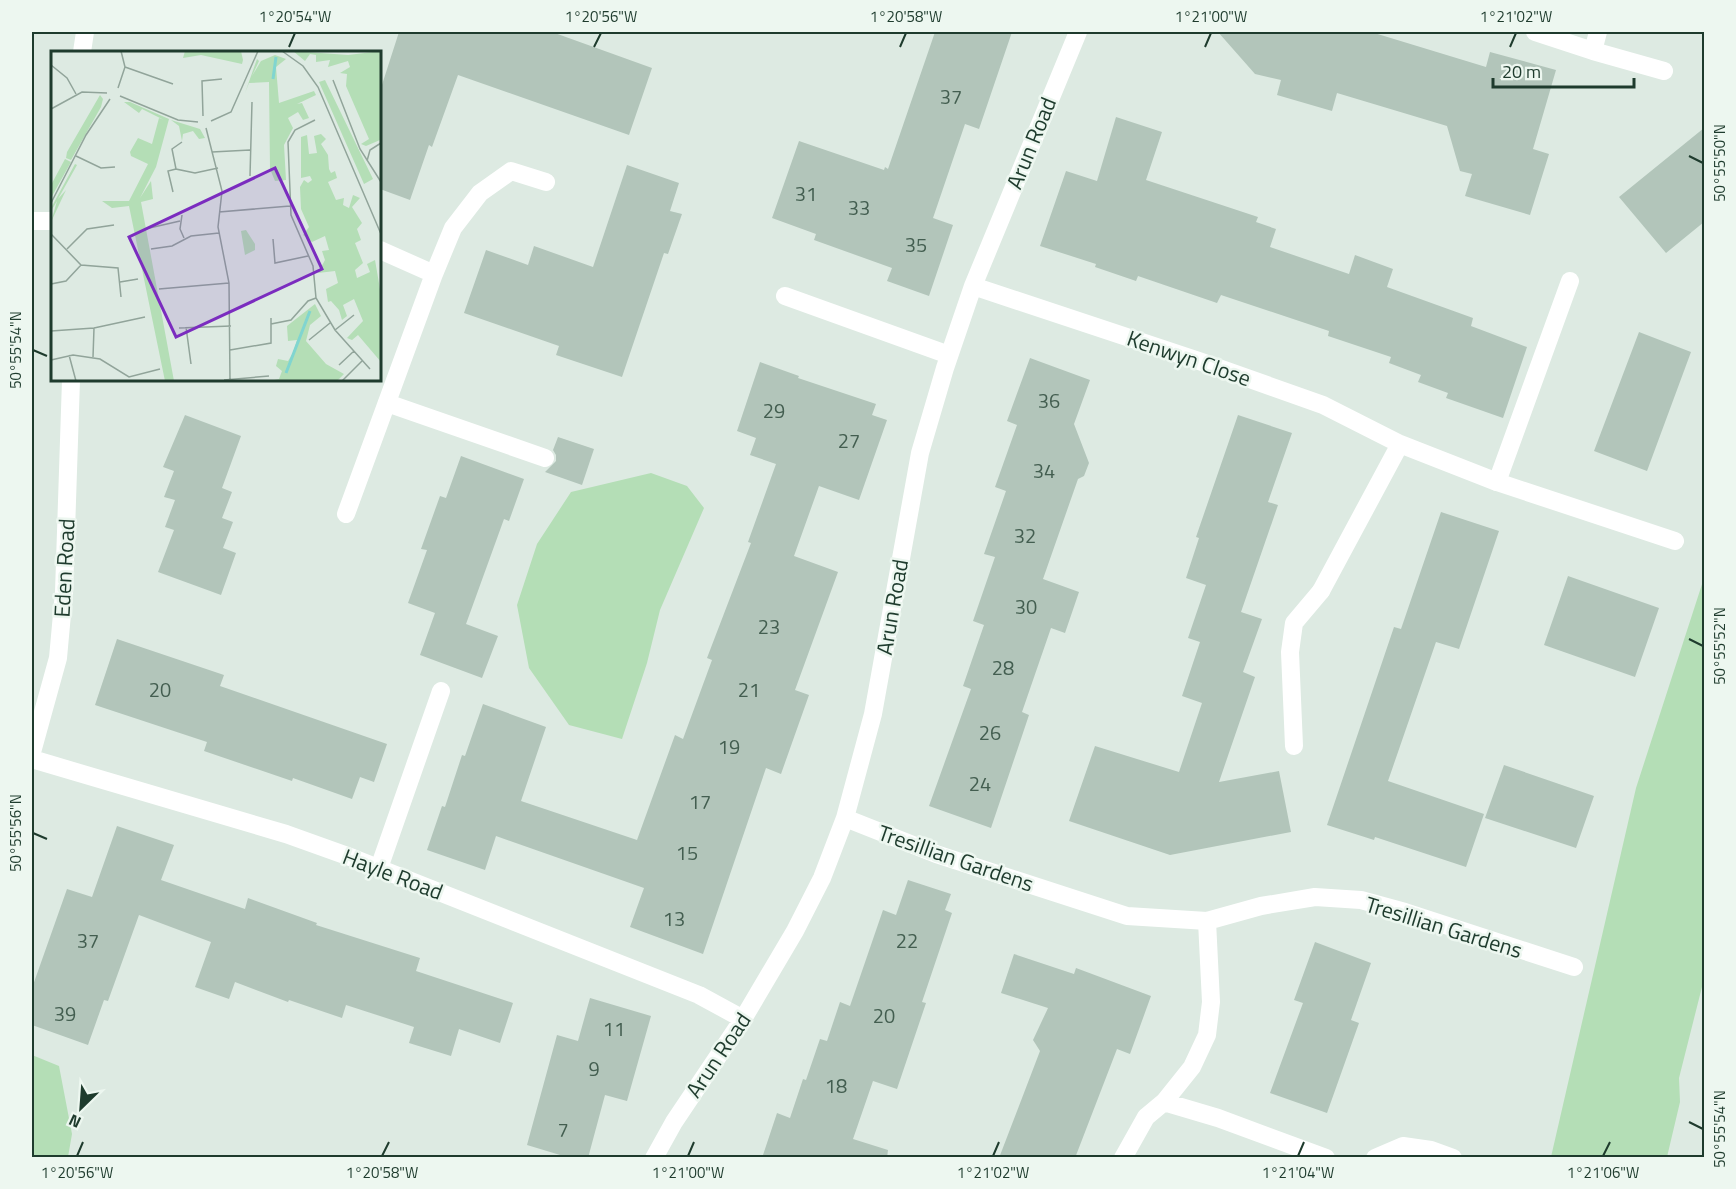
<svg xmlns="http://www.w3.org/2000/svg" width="1736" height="1189" viewBox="0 0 1736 1189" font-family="'Titillium Web',sans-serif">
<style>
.green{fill:#b4deb6}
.building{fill:#b2c5ba}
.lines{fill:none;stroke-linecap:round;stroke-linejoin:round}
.lane{stroke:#fff;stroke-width:18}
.street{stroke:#fff;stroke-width:18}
.ticks{fill:none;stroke:#1e3b2d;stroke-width:2}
.labels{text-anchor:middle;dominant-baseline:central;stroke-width:5;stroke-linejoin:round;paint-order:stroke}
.number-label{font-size:20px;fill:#435e50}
.street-label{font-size:22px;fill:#1e3b2d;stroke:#edf7f0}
.inset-river{fill:none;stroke:#80d5d0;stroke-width:3}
.inset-road{fill:none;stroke:#91a49a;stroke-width:1.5}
.view{fill:#7b2cbf;fill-opacity:0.15;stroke:#7b2cbf;stroke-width:3}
.inset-edge{fill:none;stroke:#1e3b2d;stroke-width:3}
.neatline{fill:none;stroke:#1e3b2d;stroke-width:2}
.ticks-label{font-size:15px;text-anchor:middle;fill:#1e3b2d}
</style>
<rect width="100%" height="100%" fill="#ddeae2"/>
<path class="green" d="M651,473L687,486L704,508L660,610L647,663L622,739L569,725L529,668L517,605L537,544L571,492Z
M1704,578V979L1679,1078L1680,1102L1667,1157H1551L1636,788Z
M32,1055L59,1066L72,1134L68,1157H32Z"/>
<path class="building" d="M399,32H552L652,68L629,135L458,75L432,147L429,145L410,200L380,189V91Z
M935,32H1012L979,129L965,124L933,218L953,225L929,296L887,281L892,268L814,240L816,234L772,218L799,141L884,170L885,167L888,169Z
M1218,32H1371L1486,67L1490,52L1556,70L1533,149L1549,154L1530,215L1465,196L1472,174L1460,171L1447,126L1337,93L1332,111L1277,95L1281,80L1255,74Z
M1116,117L1162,132L1146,180L1258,217L1256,222L1276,229L1270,247L1349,274L1355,255L1393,269L1387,287L1473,318L1471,326L1527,347L1503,418L1446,398L1448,393L1418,382L1421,375L1389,363L1391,357L1328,336L1329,331L1221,295L1217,303L1138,276L1136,281L1095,267L1096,264L1040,246L1066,171L1097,181Z
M1704,128V222L1666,253L1619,197Z
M627,165L679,183L670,211L682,214L668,254L664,253L622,377L556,355L559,346L464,313L486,250L528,265L534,246L593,267Z
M1639,332L1691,352L1647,471L1594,451Z
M1030,358L1090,380L1074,424L1089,463L1084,476L1078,479L1043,579L1079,592L1065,633L1051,628L1022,712L1029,715L991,828L929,806L971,689L963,686L984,625L973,621L995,557L984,554L1006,491L995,487L1017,425L1007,421Z
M760,362L799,376L798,378L876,404L872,415L887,420L859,500L819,486L794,556L838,572L795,690L809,695L781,774L766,768L703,954L630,927L644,888L496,836L485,870L427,850L442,806L445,807L462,755L465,756L483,704L546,727L521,801L637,840L675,735L683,739L712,660L707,658L751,543L748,542L776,464L750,455L756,438L737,431Z
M185,415L241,436L222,488L232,492L222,518L233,522L223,548L236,553L221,595L158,572L174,530L165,527L175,500L164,497L174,471L163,467Z
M1238,415L1292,433L1268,502L1278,505L1241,612L1262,619L1243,672L1255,677L1219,782L1279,771L1291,832L1170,855L1069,821L1095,746L1179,772L1202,703L1182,696L1200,642L1188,638L1206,585L1186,578L1199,538L1196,537Z
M558,437L594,449L582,485L545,472L556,461V455L553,450Z
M461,456L524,479L509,521L504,519L466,624L498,636L482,678L420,655L435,613L408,603L427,550L421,549L440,496L446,498Z
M1441,512L1499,531L1459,649L1436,642L1388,781L1484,814L1466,867L1375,837L1374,840L1327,825L1394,627L1401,629Z
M1568,576L1659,608L1635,677L1544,645Z
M117,639L224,675L220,686L387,744L374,782L360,777L352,799L293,778L292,781L204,751L207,742L95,705Z
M1504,765L1594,796L1576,848L1485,818Z
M117,826L174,845L161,880L245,909L248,898L317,923L316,925L420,958L416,971L513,1003L500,1043L459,1029L451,1056L409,1043L414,1027L346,1005L342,1018L289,1000L288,1002L235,982L229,999L195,987L211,942L139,915L108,1001L104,1000L88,1045L32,1025V988L67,889L92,897Z
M908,880L951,894L945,910L952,913L922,1002L926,1003L897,1089L873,1081L853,1139L888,1150L887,1158H762L777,1113L790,1118L803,1079L806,1080L820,1039L827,1041L840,1002L850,1006L883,910L896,915Z
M1315,942L1371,963L1351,1020L1359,1023L1327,1113L1270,1093L1303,1003L1294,1000Z
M1014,954L1074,974L1076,968L1151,996L1130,1054L1117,1049L1075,1158H999L1040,1051L1033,1040L1048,1008L1001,993Z
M590,998L651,1016L627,1101L605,1095L588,1158H570L527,1145L557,1035L578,1041Z"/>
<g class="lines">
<path class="lane" d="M32,221H52
M785,296L949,355
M387,403L545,458
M1497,482L1570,281
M1294,746L1290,652L1294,623L1321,591
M379,868L441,691"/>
<path class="street" d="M1535,32L1593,51L1664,71
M1593,51L1598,32
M82,52L85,32
M434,274L453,228L480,193L511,171L546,182
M973,286L1199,361L1323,405L1400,444L1497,482L1675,541
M346,514L434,274L380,250
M1321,591L1400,444
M32,752L58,658L64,592L71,380
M32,759L286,834L353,858L699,995L743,1019
M845,818L936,854L1127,916L1207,921L1261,906L1315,897L1361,900L1405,912L1574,967
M1164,1102L1218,1118L1326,1158
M654,1158L674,1122L743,1019L795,931L822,878L845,818L873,714L920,453L945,368L973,286L1078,32
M1123,1158L1146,1117L1164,1102L1192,1067L1207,1035L1211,1002L1207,921
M1375,1158L1403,1146L1431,1150L1453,1158"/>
</g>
<path class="ticks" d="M289,47L295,33M594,47L601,33M900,47L906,33M1205,47L1211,33M1510,47L1516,33M1689,156L1703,163M33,350L47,356M1689,639L1703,646M33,833L47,839M1689,1122L1703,1129M77,1156L83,1142M382,1156L389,1142M688,1156L694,1142M993,1156L999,1142M1298,1156L1304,1142M1603,1156L1610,1142"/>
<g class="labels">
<g class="number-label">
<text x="951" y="96">37</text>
<text x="806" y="193">31</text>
<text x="859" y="207">33</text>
<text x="916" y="244">35</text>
<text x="1049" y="400">36</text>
<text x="774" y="410">29</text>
<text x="849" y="440">27</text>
<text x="1044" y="470">34</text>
<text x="1025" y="535">32</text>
<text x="1026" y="606">30</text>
<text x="769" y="626">23</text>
<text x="1003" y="667">28</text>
<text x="160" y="689">20</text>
<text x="749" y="689">21</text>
<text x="990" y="732">26</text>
<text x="729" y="746">19</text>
<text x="980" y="783">24</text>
<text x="700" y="801">17</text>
<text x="687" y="852">15</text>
<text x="674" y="918">13</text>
<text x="88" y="940">37</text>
<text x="907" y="940">22</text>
<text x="65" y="1013">39</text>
<text x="884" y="1015">20</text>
<text x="614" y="1028">11</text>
<text x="594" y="1068">9</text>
<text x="836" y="1085">18</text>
<text x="563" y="1129">7</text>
</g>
<g class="street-label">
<text transform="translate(1031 143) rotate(-68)">Arun Road</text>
<text transform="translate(1189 358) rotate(19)">Kenwyn Close</text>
<text transform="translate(64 568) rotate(-87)">Eden Road</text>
<text transform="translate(892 607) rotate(-80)">Arun Road</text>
<text transform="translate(956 858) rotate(19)">Tresillian Gardens</text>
<text transform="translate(393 874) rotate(21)">Hayle Road</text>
<text transform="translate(1444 927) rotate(17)">Tresillian Gardens</text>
<text transform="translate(718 1055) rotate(-56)">Arun Road</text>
</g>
</g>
<g transform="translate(51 51)">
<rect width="330" height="330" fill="#ddeae2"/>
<path d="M134,0H190L192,9L191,13L150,4L132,7ZM242,0L297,4L330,0L329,89L315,95L310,93L318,88L295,35L296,23L289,22L299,16L297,10L277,16L279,9L265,11V4L259,3L254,10ZM224,4L235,8L225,16L228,52L263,40L265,44L246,53L251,52L258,67L252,69L247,61L237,67L242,77L233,94L235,129L224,130L219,118L218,31L198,32L194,42L206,8L208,10L201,25L210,10ZM274,29L322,128L313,133L268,31ZM49,44L52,48L50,56L20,109L15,107L16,101ZM73,51H79L118,68L105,116L89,147L100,130L102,148L90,151L123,330H114L78,155L61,157L51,150H78L97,113L80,105L79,101L87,87L101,93L108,67L113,69L91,58L88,62ZM120,69L149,78L154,87L148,88L142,80L132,83L131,90L128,75ZM270,83L275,88L270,93L277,104L278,118L280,122L284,120L286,127L277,131L285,149L293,147L292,154L298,157L302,144L309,147L301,156L311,172L306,178L310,189L304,192L312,212L304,219L306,227L319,221L316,213L324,209L330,244V311L307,284L301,289L296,287L312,270L303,248L292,254L296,265L291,269L288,259L280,250L277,251L275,238L287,232L284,220L267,222L274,209L271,200L278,199L274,185L261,191L252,184L258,176L250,158L249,136L253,129L257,132L261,129L259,125L250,127V86L256,84L258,103L266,102L263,85ZM14,108L20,111L0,147V134ZM24,113L26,114L7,148L15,139L0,171L6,150L0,160V157ZM195,179L204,193V199L194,204L190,180ZM264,253L270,265L259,274L255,290L275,313L293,323L286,330H218L228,328L231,320L225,315L227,308L237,310L242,302L246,289L237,290L236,275Z" fill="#b4deb6"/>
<path class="inset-river" d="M222,28L225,6M235,322L259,260"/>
<path class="inset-road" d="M231,0L252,15L267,36L330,183M0,14L16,27L25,43M74,16L122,33M282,29L309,98L330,131M67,37L74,16L70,0M69,45L127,69L147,71M0,58L31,41L56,42M152,65L151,30L171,28M264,69L244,79L237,91L240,164L262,215L265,247L284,279L319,318M160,70L180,61L207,0M155,77L171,140L167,176L178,232L179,329M131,91L121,98L125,118L144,122L167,117M161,101L199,99M25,105L50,117L64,116M316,110L319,99L330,92M199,125L201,51M122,141L117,120L125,118M0,152L35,84L59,48M168,161L239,155M131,164L129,178L133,187M94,178L129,170M0,183L30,214L67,217L70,246M222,188L224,212L257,205M16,198L36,178L63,174M100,198L121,195L140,185L168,182M69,231L87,228M0,233L15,230L30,214M108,238L178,232M220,273L240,269L257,250L265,247M135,276L140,313M128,277L180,275M284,279L303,264M0,280L43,277L94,266M258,289L279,272M179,299L220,292V267M18,304L25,330M42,306L43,277M0,309L22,304L49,308L78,326L109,318M288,314L303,300M173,329L218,325M291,330L311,310"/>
<path class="view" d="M224,117L271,218L125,286L78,186Z"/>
<rect width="330" height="330" class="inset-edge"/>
</g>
<rect width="1736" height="1189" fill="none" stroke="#edf7f0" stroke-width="66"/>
<g transform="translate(81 1108) rotate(205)" stroke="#edf7f0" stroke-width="4.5" paint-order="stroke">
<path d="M0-4.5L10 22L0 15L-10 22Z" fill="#1e3b2d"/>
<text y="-9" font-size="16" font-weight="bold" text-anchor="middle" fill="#1e3b2d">N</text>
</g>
<path d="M1493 78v9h141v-9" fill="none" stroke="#1e3b2d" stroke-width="3"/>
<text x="1502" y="78" font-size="18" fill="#1e3b2d" stroke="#edf7f0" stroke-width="4.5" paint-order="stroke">20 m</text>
<rect x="33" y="33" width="1670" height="1123" class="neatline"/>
<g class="ticks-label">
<text x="295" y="22">1°20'54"W</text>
<text x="601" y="22">1°20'56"W</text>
<text x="906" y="22">1°20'58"W</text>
<text x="1211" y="22">1°21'00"W</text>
<text x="1516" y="22">1°21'02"W</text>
<text transform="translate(1720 163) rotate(-90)" y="5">50°55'50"N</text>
<text transform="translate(16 350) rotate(-90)" y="5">50°55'54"N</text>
<text transform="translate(1720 646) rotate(-90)" y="5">50°55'52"N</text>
<text transform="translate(16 833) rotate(-90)" y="5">50°55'56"N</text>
<text transform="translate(1720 1129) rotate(-90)" y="5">50°55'54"N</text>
<text x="77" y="1178">1°20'56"W</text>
<text x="382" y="1178">1°20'58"W</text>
<text x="688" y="1178">1°21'00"W</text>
<text x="993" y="1178">1°21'02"W</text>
<text x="1298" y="1178">1°21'04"W</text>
<text x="1603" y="1178">1°21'06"W</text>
</g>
</svg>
